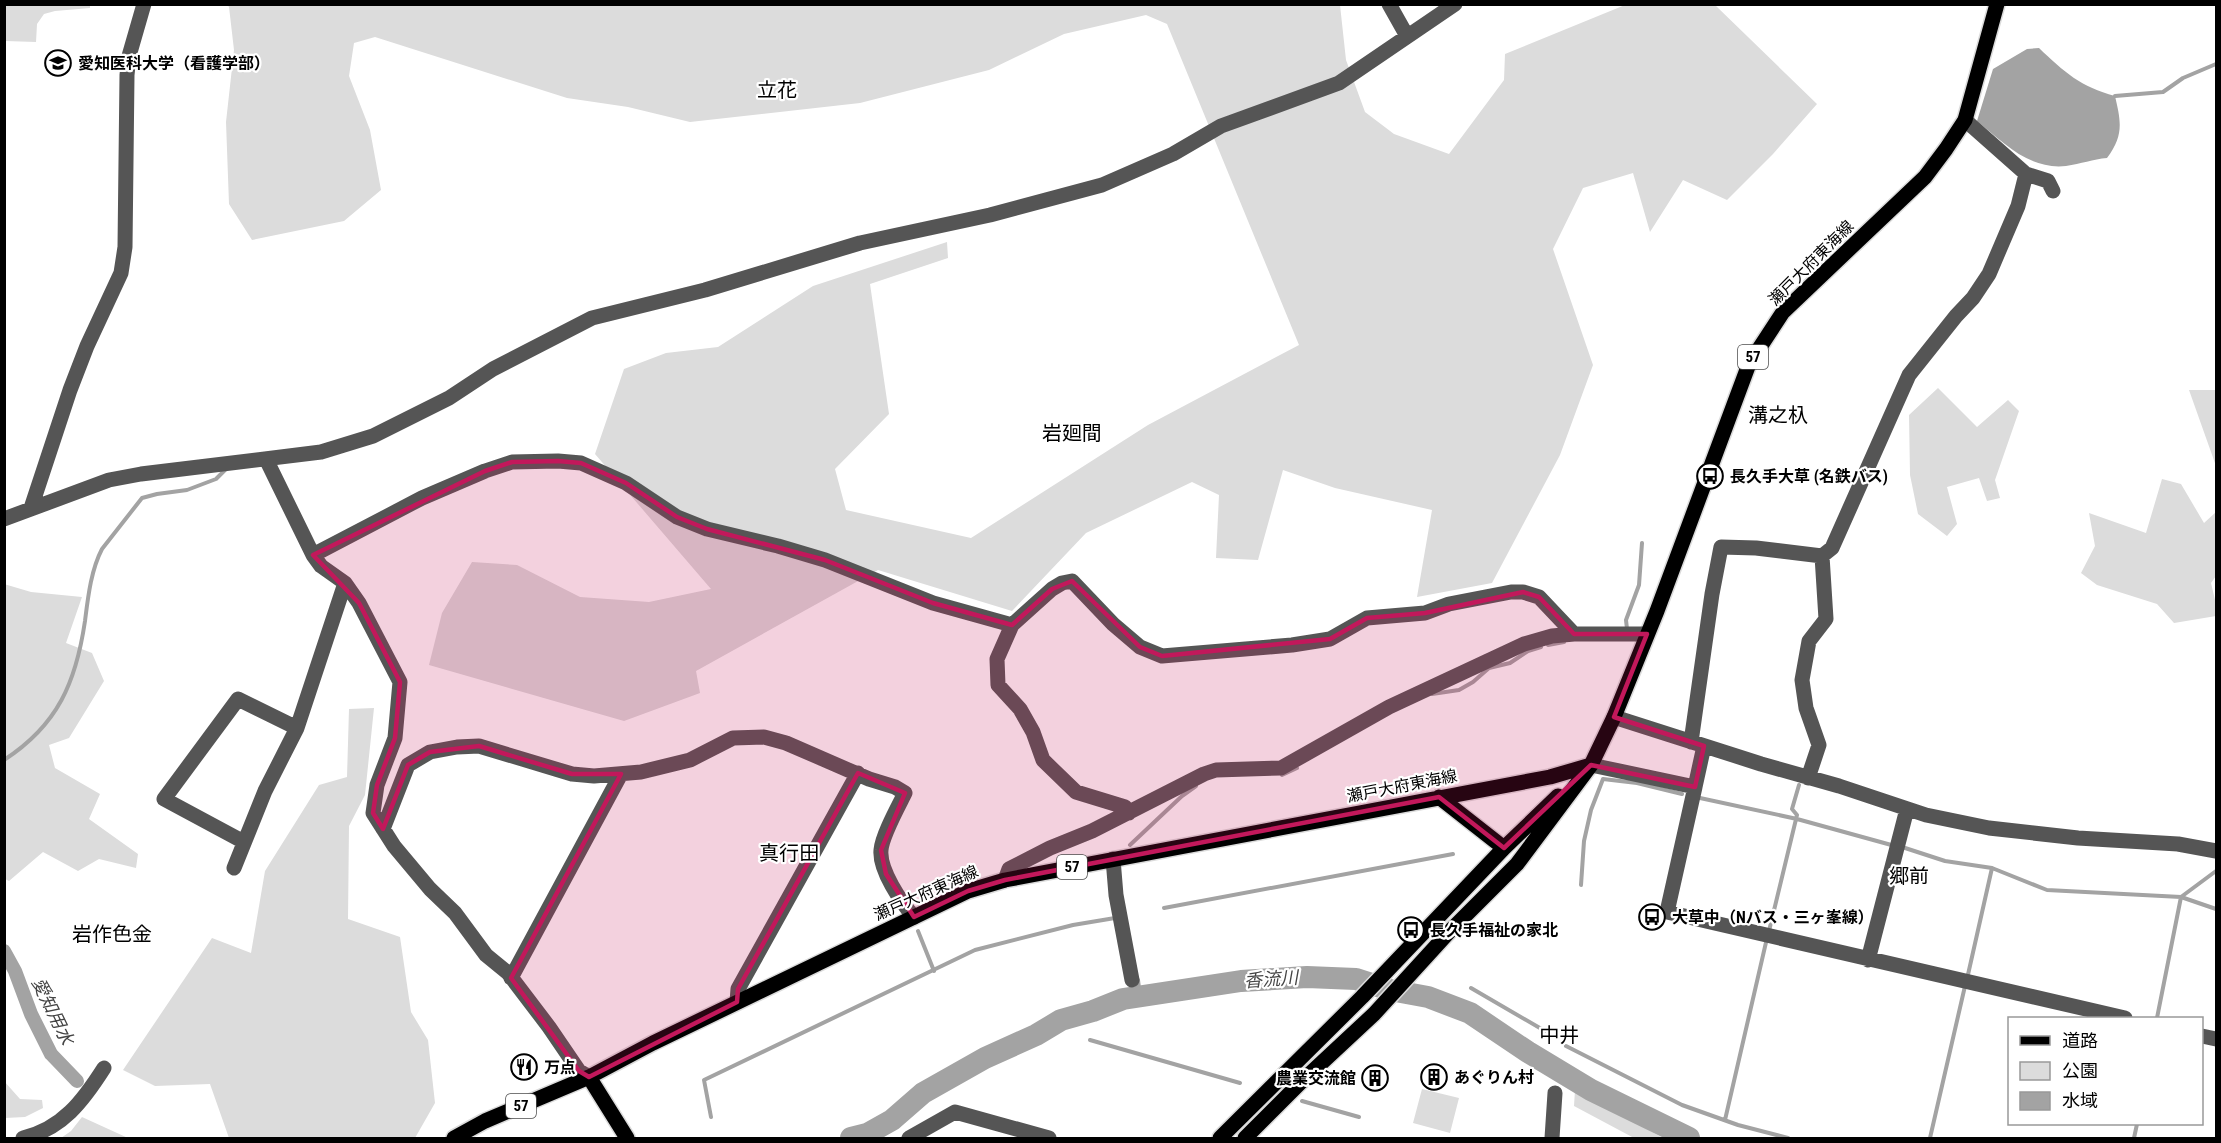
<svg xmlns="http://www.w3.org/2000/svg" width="2221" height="1143" viewBox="0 0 2221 1143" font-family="'Roboto Condensed','Noto Sans JP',sans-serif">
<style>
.green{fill:#dcdcdc}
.water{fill:#a3a3a3}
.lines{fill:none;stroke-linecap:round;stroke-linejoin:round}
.stream{stroke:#a3a3a3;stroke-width:4}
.canal{stroke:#a3a3a3;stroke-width:14}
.river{stroke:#a3a3a3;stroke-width:22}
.major-casing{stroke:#dbdbdb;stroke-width:18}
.minor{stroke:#555;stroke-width:15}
.major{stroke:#000;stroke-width:15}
.marked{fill:#c2185b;fill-opacity:0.2;stroke:#c2185b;stroke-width:4.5;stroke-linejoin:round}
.labels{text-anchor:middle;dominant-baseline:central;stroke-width:4.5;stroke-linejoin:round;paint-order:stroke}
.shield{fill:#fff;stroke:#4c4c4c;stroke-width:1.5}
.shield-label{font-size:15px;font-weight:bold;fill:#000}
.poi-label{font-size:16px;font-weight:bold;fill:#000;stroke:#fff;text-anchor:start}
.street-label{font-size:16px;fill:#000;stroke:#fff}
.water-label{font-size:18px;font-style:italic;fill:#444;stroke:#fff}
.quarter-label{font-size:20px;fill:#000;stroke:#fff}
</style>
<rect width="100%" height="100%" fill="#fff"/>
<path class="green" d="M5,4H90V8L55,11L44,14L37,24L36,42L5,41Z
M227,4L1340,5L1346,60L1365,112L1394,134L1449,154L1504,80L1505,54L1625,5H1715L1817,104L1773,154L1727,200L1683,180L1650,232L1633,173L1583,188L1553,249L1593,365L1560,455L1492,583L1417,597L1432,510L1335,488L1283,470L1258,560L1216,558L1219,495L1192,482L1086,533L1012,611L878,570L696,671L700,693L624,721L429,665L442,613L472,562L517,565L580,597L649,602L711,589L595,454L624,369L666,353L718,347L813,286L947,242L948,258L870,284L889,414L835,469L846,510L971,538L1148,425L1299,345L1167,24L1146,15L1064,34L989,70L860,103L690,122L628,107L567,98L375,37L354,43L349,76L370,130L381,190L344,221L252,240L229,204L226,122L234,50L229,7Z
M1938,388L1977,427L2008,400L2019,411L1995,480L2000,498L1987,501L1979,478L1947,487L1957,524L1947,536L1918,514L1910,475L1909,415Z
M2189,390H2216V466Z
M2162,479L2181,484L2204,523L2216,512V576L2211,583L2216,604V616L2174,623L2157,604L2097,585L2081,573L2095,546L2089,513L2146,533Z
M4,584L31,592L82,597L66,643L92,653L104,681L69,738L49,745L55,768L100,794L89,819L138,854L136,868L99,859L78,871L43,852L9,881L5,879Z
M374,708L365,795L349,826L348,919L400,937L411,1012L428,1040L435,1103L415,1138H229L210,1084L155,1086L123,1070L212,938L251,953L265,871L319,785L347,777L349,709Z
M4,1081L20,1099L42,1100L43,1108L25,1117L5,1118Z
M1422,1089L1459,1098L1450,1133L1413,1123Z
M1575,1090L1663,1138H1665H1634L1574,1106Z
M82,1117L128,1138H61L71,1131Z"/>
<path class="water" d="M2039,48C2064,72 2081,87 2115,96C2121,122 2124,135 2107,158C2093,159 2081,164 2066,166C2029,170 2004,143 1977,121L1993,69L2027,49Z"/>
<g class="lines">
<path class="stream" d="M2115,96L2163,92L2183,78L2216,64
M1627,629L1626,620L1639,585L1642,543
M1548,645L1564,642
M1432,694L1459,690L1473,682L1489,668L1510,663L1528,651L1541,647
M4,760C58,725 76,682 85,621C88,597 91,570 102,549L142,498L157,494L187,490L216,479L226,469
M1282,775L1297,768
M1700,798L1797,819L1895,846
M1130,845L1182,796L1196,786
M1902,847L1945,861L1992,868L2047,890L2181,897L2216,909
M1581,885L1584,841L1591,810L1603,779L1637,783L1682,794
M1164,908L1453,854
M918,931L934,971
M1769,931L1797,815L1792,809L1799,785
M1967,979L1992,868
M1138,980L1140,996
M1471,988L1545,1031
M2157,1018L2181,897L2216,871
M1090,1040L1240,1083
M1566,1046L1682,1105L1738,1125L1788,1138
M1302,1101L1359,1117
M711,1117L704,1080L975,950L1073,925L1115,918
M1725,1120L1767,938
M1930,1138L1965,986
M2134,1138L2137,1124"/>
<path class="canal" d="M4,951L15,971L31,1014L51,1054L77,1081"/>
<path class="river" d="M851,1138L867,1134L892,1120L923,1093L985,1058L1036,1035L1061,1020L1093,1011L1123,999L1241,981L1307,977L1356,979L1390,990L1428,997L1470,1013L1528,1052L1591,1090L1689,1138"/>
<g class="major-casing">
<path id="major" d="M1439,797L1504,848
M589,1077L627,1138
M454,1138L485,1121L589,1077L653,1043L968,891L1005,880L1550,777L1591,765
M1220,1138L1362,997L1504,848L1558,796
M1245,1138L1301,1082L1374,1014L1448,933L1517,864L1591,765L1614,717L1657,611L1749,364L1783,312L1925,177L1946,149L1965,120L1997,4"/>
</g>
<path class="minor" d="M1389,4L1407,36
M1965,120L2026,174L2048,181L2053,191
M266,459L313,555L321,566L345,583L359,603L400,682L395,738L377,785L373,813L394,846L430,889L455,913L486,955L508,973L549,1027L579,1071L589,1077
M31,508L70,390L87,346L121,273L125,247L127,75L129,56L144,4
M4,519L109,480L141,474L321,452L373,436L449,398L493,369L592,318L705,290L860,243L990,215L1102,185L1173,154L1221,126L1339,83L1455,4
M313,555L422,498L485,471L512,462L558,461L581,463L626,483L677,517L707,529L778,546L825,560L933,603L1012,625
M1614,717L1761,764L1839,786L1926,815L1989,828L2078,838L2178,844L2216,851
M1691,742L1712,594L1721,547L1756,548L1822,556
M1591,765L1695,787L1704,746
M1808,778L1819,745L1806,708L1802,680L1809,641L1826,619L1822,556L1832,548L1909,375L1956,316L1973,298L1989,274L2018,206L2026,174
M1695,787L1667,912L2125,1018
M1129,813L1125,807L1076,792L1043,760L1033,732L1020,709L998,685L997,659L1012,625L1052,589L1062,583L1072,581L1113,624L1140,647L1162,656L1292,645L1330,639L1367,618L1425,613L1449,604L1511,592H1523L1539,597L1574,634
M383,829L408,765L430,752L457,747L479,746L572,774L594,776L641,772L690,760L733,738L764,737L786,743L869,779L895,787L905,793C898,807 882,836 881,850C879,870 901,902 914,917
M244,842L164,799L238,699L297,728
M1113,859L1116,895L1132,980
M234,868L265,791L297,728L345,583
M1005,880L1009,869L1050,848L1092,831L1204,774L1216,770L1281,768L1389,707L1524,644L1552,636L1574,634H1647
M1868,960L1907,809
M511,978L621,774
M737,1002L738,989L858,773
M2202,1036L2216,1039
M23,1138C62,1129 83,1101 104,1068
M909,1138L955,1112L1049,1138
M1552,1138L1555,1093"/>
<use href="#major" class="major"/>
</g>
<path class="marked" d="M558,461L581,463L626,483L677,517L707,529L825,560L933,603L1012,625L1052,589L1072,581L1140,647L1162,656L1330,639L1367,618L1425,613L1523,592L1539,597L1574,634H1647L1614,717L1704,746L1695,787L1591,765L1504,848L1439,797L1005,880L968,891L914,917L886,874L881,850L905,793L858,773L738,989L737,1002L589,1077L579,1071L511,978L621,774H572L479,746L430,752L408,765L383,829L373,813L377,785L395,738L400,682L359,603L313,555L485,471L512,462Z"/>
<defs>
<g id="university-ring" transform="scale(1.35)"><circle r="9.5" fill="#fff" stroke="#000" stroke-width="1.5"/><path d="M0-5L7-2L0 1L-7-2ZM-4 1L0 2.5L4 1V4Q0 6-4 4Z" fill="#000"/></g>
<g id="bus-ring" transform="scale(1.35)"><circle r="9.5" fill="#fff" stroke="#000" stroke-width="1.5"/><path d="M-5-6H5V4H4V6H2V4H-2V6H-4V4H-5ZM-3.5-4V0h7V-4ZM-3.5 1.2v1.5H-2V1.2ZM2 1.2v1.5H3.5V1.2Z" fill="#000"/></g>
<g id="restaurant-ring" transform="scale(1.35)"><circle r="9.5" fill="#fff" stroke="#000" stroke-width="1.5"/><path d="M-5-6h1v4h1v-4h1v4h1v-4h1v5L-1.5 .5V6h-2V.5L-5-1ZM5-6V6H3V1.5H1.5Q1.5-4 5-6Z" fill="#000"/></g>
<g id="building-ring" transform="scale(1.35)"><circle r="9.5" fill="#fff" stroke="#000" stroke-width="1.5"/><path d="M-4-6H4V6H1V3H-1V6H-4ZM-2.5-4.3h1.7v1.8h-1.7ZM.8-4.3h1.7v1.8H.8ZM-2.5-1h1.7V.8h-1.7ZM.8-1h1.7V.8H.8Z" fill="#000"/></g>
</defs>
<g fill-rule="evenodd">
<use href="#university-ring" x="58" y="63"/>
<use href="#bus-ring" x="1710" y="476"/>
<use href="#bus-ring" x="1652" y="917"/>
<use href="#bus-ring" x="1411" y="930"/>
<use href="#restaurant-ring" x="524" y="1067"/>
<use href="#building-ring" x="1434" y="1077"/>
<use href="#building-ring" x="1375" y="1078"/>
</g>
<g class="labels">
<g class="shield">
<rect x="1738" y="345" width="30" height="24" rx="4.5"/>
<rect x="1057" y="855" width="30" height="24" rx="4.5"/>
<rect x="506" y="1094" width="30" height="24" rx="4.5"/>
</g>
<g class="shield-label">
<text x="1753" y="357">57</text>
<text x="1072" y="867">57</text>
<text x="521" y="1106">57</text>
</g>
<g class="poi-label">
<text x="78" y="63">愛知医科大学（看護学部）</text>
<text x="1730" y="476">長久手大草 (名鉄バス)</text>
<text x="1672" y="917">大草中（Nバス・三ヶ峯線）</text>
<text x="1430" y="930">長久手福祉の家北</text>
<text x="544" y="1067">万点</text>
<text x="1454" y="1077">あぐりん村</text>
<text x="1356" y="1078" text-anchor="end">農業交流館</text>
</g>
<g class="street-label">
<text transform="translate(1811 263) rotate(-45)">瀬戸大府東海線</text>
<text transform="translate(1402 786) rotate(-11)">瀬戸大府東海線</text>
<text transform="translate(926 893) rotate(-24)">瀬戸大府東海線</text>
</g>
<g class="water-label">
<text transform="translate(1271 979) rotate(-4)">香流川</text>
<text transform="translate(53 1011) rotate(64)">愛知用水</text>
</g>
<g class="quarter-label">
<text x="777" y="90">立花</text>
<text x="1778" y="415">溝之杁</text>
<text x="1072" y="433">岩廻間</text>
<text x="789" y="853">真行田</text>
<text x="1909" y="876">郷前</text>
<text x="112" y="934">岩作色金</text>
<text x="1559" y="1035">中井</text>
</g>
</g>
<rect width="2221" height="1143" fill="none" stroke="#000000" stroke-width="12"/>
<rect x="2008" y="1017" width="195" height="108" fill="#ffffff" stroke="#999999" stroke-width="1.5"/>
<rect x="2020" y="1036" width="30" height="9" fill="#000000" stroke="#999999" stroke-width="1.5"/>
<text x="2062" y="1047" font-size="18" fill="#000000">道路</text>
<rect x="2020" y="1062" width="30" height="18" fill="#dcdcdc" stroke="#999999" stroke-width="1.5"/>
<text x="2062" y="1077" font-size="18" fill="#000000">公園</text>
<rect x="2020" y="1092" width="30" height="18" fill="#a3a3a3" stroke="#999999" stroke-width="1.5"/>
<text x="2062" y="1107" font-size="18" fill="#000000">水域</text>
</svg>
